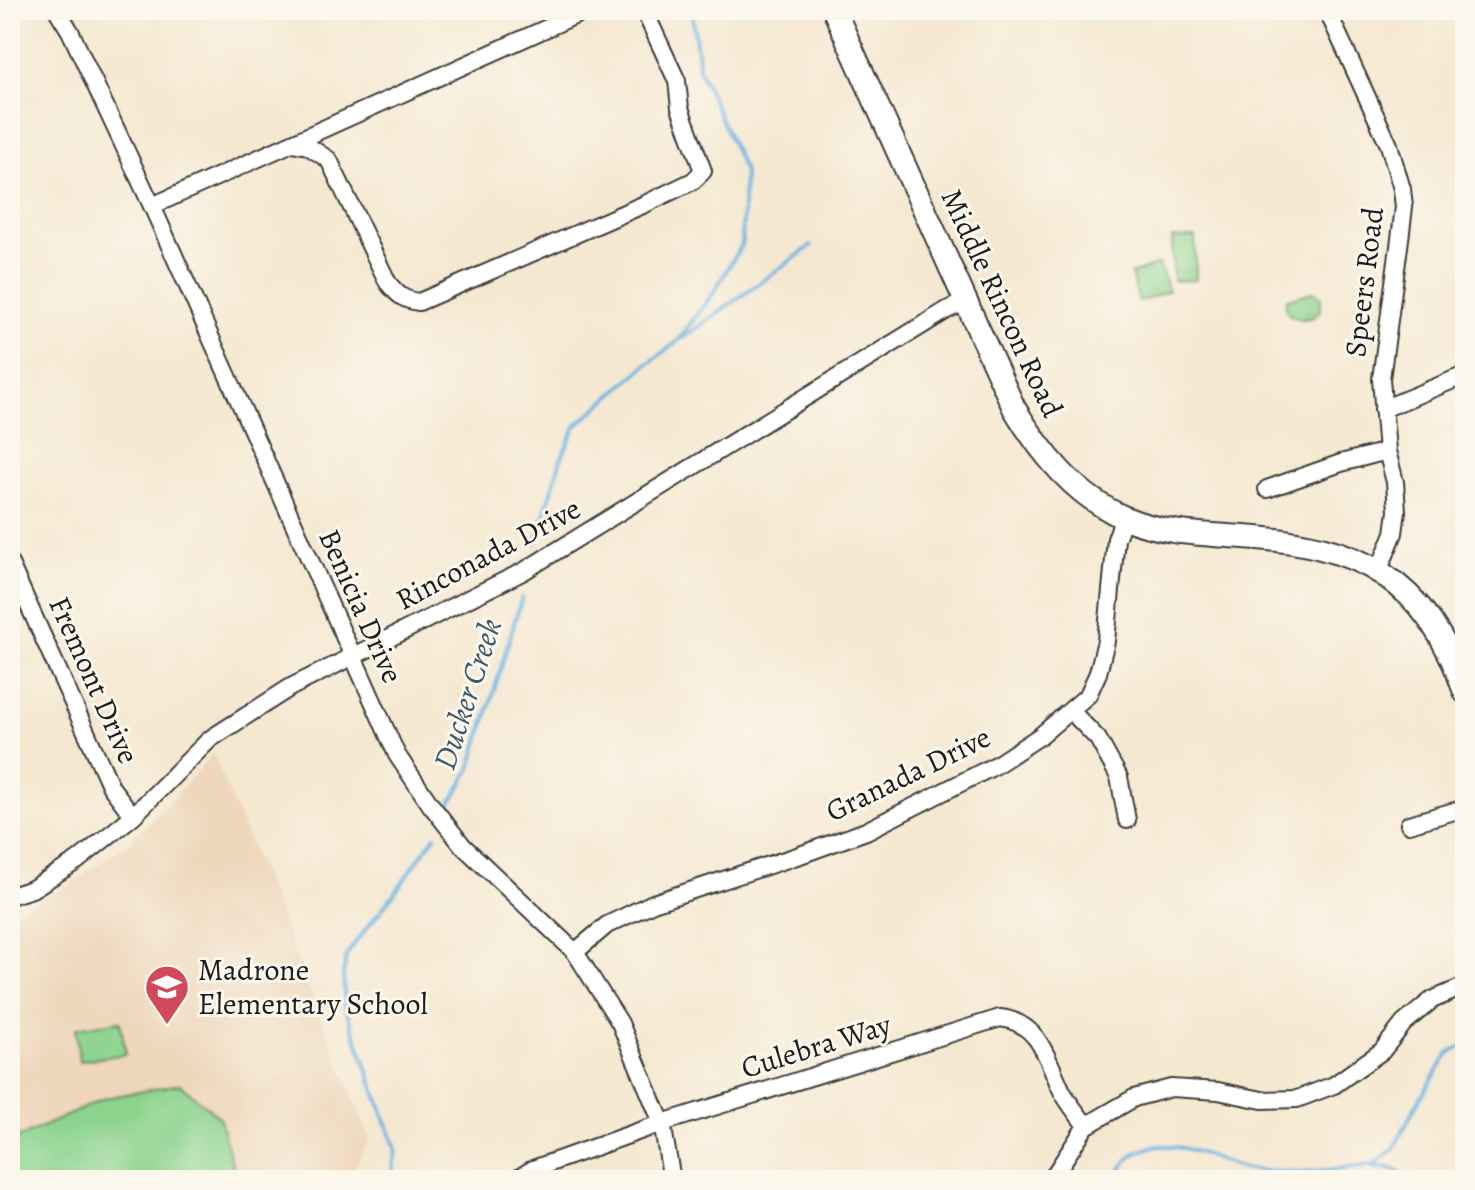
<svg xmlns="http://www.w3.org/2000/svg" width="1475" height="1190" viewBox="0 0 1475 1190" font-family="Alegreya,serif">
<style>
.built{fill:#eed7bb}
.park{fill:url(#park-crowns);stroke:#547855;stroke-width:2}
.pitch{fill:#8cd38e;stroke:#547855;stroke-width:2}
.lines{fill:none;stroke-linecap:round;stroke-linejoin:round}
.stream{stroke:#6bb4e3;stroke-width:4}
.street-casing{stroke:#3d3b37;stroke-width:20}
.secondary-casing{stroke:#3d3b37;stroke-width:26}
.street{stroke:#fff;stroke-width:16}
.secondary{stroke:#fff;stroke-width:22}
.labels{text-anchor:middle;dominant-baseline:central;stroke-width:6;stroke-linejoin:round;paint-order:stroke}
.street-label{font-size:30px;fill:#1c1c1c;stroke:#fbf7ec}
.poi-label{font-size:30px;fill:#1c1c1c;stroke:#fbf7ec;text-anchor:start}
.water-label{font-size:32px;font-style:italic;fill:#3c596c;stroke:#fbf7ec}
</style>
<defs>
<pattern id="park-crowns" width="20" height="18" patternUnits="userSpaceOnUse" patternTransform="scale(2)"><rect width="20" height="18" fill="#8cd38e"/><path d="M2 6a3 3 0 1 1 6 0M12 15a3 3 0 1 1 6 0" fill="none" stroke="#78b57a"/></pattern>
</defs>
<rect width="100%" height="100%" fill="#fbf7ec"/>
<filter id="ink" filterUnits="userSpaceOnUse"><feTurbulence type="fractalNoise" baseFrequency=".0125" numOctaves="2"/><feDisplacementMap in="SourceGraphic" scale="16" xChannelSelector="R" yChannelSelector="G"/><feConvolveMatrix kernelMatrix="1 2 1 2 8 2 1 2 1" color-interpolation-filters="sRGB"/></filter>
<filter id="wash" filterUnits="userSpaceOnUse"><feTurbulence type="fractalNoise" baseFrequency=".006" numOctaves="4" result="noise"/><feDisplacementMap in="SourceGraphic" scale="32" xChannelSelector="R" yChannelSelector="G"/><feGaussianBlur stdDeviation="1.8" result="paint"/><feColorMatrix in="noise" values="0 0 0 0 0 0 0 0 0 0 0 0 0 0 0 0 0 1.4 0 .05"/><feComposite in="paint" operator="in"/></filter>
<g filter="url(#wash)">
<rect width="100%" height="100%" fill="#f5e8d1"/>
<path class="built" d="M213,753L370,1138L349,1180H10V914L68,886L129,842L173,799Z"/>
<path class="park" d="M1312,292L1317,293L1321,299L1320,310L1314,317C1299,322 1281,317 1287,299Z"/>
<path class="pitch" d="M1195,237L1196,280L1173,281L1172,238Z
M1159,264L1169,291L1139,302L1131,274Z
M120,1021L126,1054L79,1061L76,1028Z
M180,1084L219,1117L237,1180H10V1151L18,1138L105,1098Z"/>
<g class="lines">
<path class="stream" d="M683,338L811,246
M536,543L561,459L576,426L645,366L677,342L714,292L742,244L744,171L699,69L692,10
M450,804L471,768L522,597
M1374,1164L1393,1150L1416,1105L1449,1053L1465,1045
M391,1180L396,1149L345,1007L343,976L346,956L355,943L397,890L435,836
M1113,1180C1126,1160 1134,1148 1161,1146C1191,1145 1215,1161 1244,1168C1261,1172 1281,1171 1299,1172C1338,1174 1378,1152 1412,1180"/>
</g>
</g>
<g filter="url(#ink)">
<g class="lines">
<g class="street-casing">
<path id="street" d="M57,10L70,31L152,206L397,755L430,804L463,846L575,952L620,1023L662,1123L672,1180
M1327,10L1389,145L1402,189L1404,207L1400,239L1381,379L1387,451L1395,482L1397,511L1394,533L1379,570
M292,143L587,10
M152,206L292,143L308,146L329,160L388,283C398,295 403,300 419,302L645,204L693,181L703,171L680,108L677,81L644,10
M1383,409L1465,375
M1267,489L1341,463L1387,451
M10,564L111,787L133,816
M1071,711L1098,739L1119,777L1127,820
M1409,824L1465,808
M10,896L32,889L77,861L133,816L210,739L291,687L524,571L947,310L966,301
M575,952L607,925L653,903L800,855L866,831L996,765L1040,736L1088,695L1098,673L1106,641L1116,539L1124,517
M515,1180L533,1169L662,1123L1000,1018C1039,1022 1047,1059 1061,1089C1067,1102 1078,1114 1086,1126
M1051,1180L1086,1126L1134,1098L1171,1088L1218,1091L1262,1100L1297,1099L1334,1085L1382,1051L1404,1023L1432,1000L1465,986"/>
</g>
<g class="secondary-casing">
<path id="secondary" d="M834,10L1014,408C1041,453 1075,496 1125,518C1163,534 1204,534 1244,537C1358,544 1427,578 1465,692"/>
</g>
<use href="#street" class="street"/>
<use href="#secondary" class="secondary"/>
</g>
</g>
<defs>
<g id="school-pin" transform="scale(2.3)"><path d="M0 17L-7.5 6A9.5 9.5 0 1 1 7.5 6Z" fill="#d1495b" stroke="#fbf7ec"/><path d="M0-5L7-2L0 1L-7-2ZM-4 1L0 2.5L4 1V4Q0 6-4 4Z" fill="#fff"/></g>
</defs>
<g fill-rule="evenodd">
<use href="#school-pin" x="167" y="987"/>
</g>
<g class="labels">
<g class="street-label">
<text transform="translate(1364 282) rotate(-83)">Speers Road</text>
<text transform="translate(1002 303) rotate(65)">Middle Rincon Road</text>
<text transform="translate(488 554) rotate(-28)">Rinconada Drive</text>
<text transform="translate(361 606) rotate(66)">Benicia Drive</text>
<text transform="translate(94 680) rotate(66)">Fremont Drive</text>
<text transform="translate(908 774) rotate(-26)">Granada Drive</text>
<text transform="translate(816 1046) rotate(-17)">Culebra Way</text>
</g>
<g class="poi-label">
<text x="198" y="970">Madrone<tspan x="198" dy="34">Elementary School</tspan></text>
</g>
<g class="water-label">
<text transform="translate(467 694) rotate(-72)">Ducker Creek</text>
</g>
</g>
<rect width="1475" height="1190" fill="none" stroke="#fbf7ec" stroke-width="40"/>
</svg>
